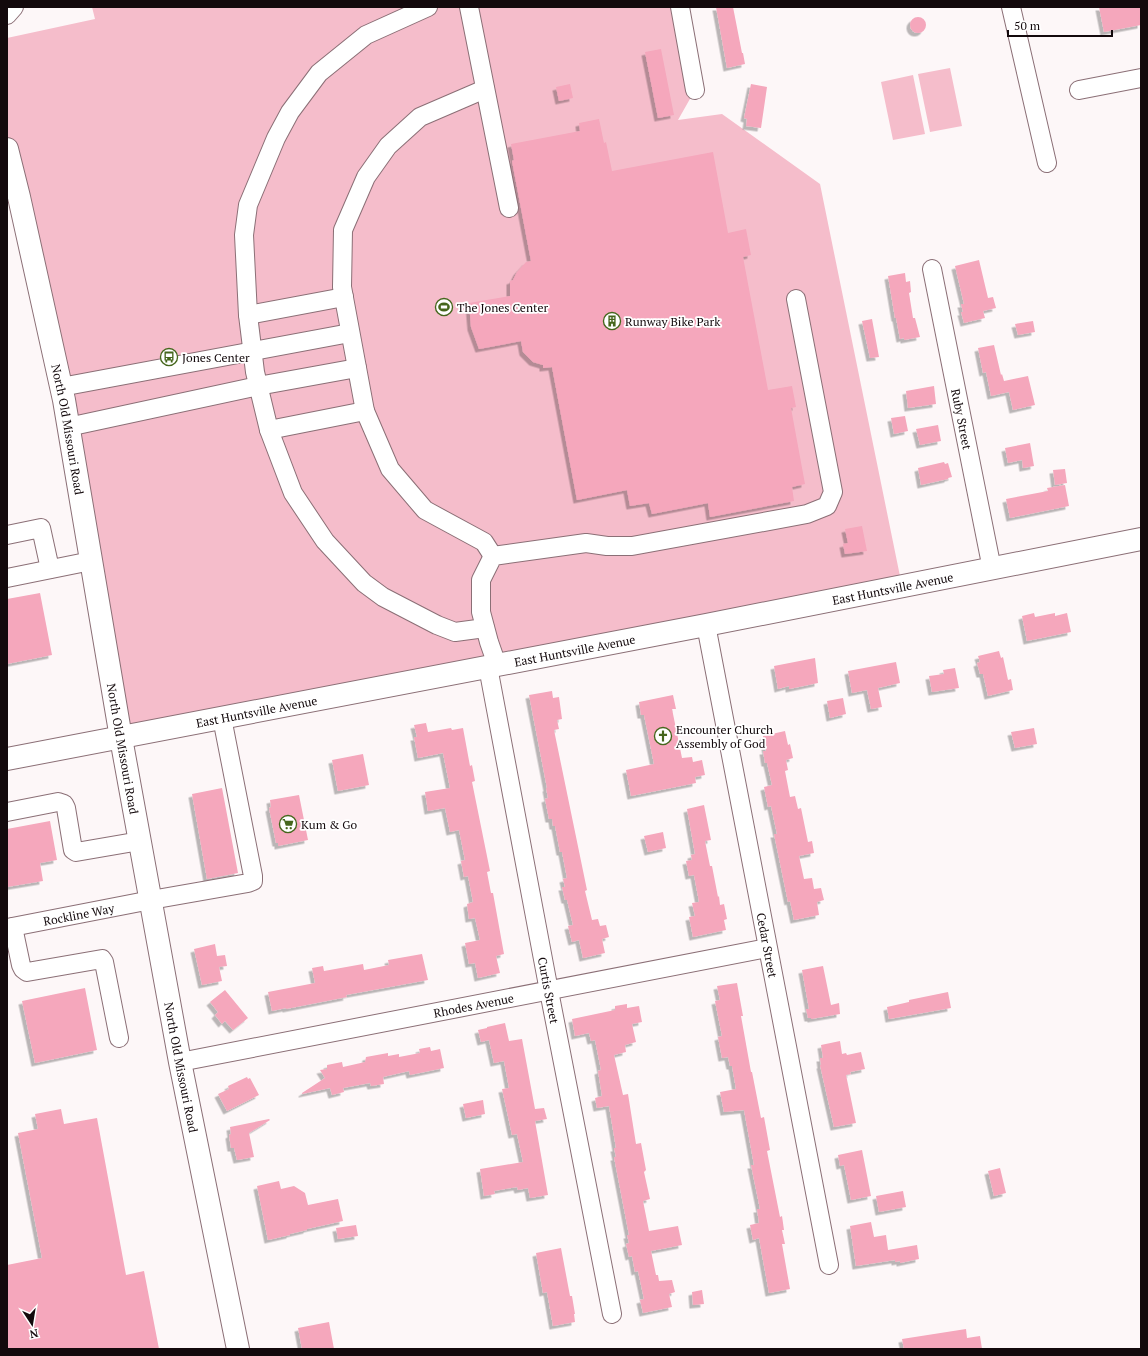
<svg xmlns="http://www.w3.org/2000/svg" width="1148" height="1356" viewBox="0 0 1148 1356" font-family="'PT Serif',serif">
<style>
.pitch{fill:#f5bdcb}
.building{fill:#f5a7bc;filter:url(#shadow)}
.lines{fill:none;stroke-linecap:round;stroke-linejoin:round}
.minor-casing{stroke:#8b6f76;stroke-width:20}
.major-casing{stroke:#8b6f76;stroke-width:24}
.minor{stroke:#fff;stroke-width:18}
.major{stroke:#fff;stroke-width:22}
.labels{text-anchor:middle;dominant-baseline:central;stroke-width:3.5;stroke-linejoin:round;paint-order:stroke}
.poi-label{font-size:12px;fill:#13090c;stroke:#fff;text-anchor:start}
.street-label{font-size:12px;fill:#13090c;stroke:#fff}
</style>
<defs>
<filter id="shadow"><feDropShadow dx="-3.5" dy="3.5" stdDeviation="0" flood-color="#0004"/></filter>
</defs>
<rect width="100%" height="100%" fill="#fdf7f8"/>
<path class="pitch" d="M92,7H680L695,90L678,120L722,114L820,184L902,586L121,738L7,149V38L95,19Z
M950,68L962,126L930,132L918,74Z
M913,75L925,134L893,140L881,82Z"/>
<path class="building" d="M716,7H733L742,53H743L745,64L727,68Z
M1099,7H1141V25L1104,32Z
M910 25a8 8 0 1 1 16 0a8 8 0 1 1-16 0Z
M661,49L674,115L658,118L645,52Z
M570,84L573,98L559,101L556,87Z
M751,84L767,87L761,128L746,126L747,119L744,118Z
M599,119L604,143L606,142L612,171L713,152L728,233L746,229L751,255L743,257L768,390L792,386L796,407L791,408L805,484L792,487L794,501L710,517L708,503L652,514L649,503L630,506L627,490L577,500L552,367L543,368V365L533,362L523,352L521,341L479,349L471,327L469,303L510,296V281L513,280L517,272L526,262L531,261L512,161L514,160L511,144L580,131L579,123Z
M979,260L988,298L993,297L996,308L983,311L985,318L964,323L961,312H963L961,304H964L955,266Z
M905,273L906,282L910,281L911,292L909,293L913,318H915L920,337L904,340V338L900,339L896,318H895L888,276Z
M872,319L879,357L870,358L862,321Z
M1033,321L1035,332L1018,335L1015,324Z
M994,345L1001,375L1002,374L1004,381L1028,376L1035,405L1013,410L1009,392L991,396L986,372L983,373L978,348Z
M934,386L936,404L908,408L906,391Z
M905,416L908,431L894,434L891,418Z
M938,425L941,441L920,445L916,429Z
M1030,443L1034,466L1023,468L1022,460L1008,463L1005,448Z
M944,462L945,464L948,463L952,477L948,478V479L921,485L918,468Z
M1065,469L1067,483L1055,485L1053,470Z
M1065,485L1069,506L1010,518L1006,499L1048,491L1047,488Z
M862,526L867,551L845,554L843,544L848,543L845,529Z
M40,593L52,655L7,664V599Z
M1034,613L1035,617L1055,613V616L1067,613L1071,632L1027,641L1022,616Z
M999,651L1001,658L1003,657L1008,680L1011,679L1013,690L988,696L983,674H980L977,663L980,662L978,656Z
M815,658L818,683L789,689V686L778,689L774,666Z
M896,662L900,683L878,688L882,707L871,709L867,690L852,693L848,671Z
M955,668L959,688L932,692L929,676L944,674L943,670Z
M552,691L553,698L559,697L562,719L557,720L559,729L554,730L587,890L585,891L592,920L598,919L600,926L606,925L609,937L602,939L605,953L583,958L579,940L572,942L568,926L573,925L567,900H565L562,887H565L563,879L567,878L562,852H560L555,826H553L552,819H549L545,799L548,798L546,788H547L529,695Z
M673,695L676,709H672L682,758L692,757L693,762L702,760L705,775L695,777L696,783L631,796L626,770L654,764L644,715H641L639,702Z
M843,698L846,714L830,718L827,701Z
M426,723L428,732L451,728L452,730L463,728L470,766L472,765L475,781L472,782L490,871L487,872L491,893H493L504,954L496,956L500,973L478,978L475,963L469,964L465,943L480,940L475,918L469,919L467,904L473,902L468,876L464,877L461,861L465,860L459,830L450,832L445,808L428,811L425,792L450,788L443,753L418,758L414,737H417L414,725Z
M1034,728L1037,744L1015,748L1011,732Z
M785,731L788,745L790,744L793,758L786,760L788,770L785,771L790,797L795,796L798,809L801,808L808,842L812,841L814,853L799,856L804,879L812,878L814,889L821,888L824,900L817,902L819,915L794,920L790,901L788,902L774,834H777L771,806L768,807L764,787L772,785L767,763H765L763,751H766L763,736Z
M363,754L369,785L338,791L332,760Z
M222,788L238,873L207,879L192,794Z
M299,795L308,840L278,846V843H276L269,808L271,807L270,800Z
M704,805L711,840L705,841L710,866H712L718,897L719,896L720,905L724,904L727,919L724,920L726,930L693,937L689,917L695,916L692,903L699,902L694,875L689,876L686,861L692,860L691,855L695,854L687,809Z
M50,821L57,860L40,863L43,881L7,887V829Z
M663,832L666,848L648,852L644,836Z
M215,944L217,956L225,955L227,966L219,967L222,981L202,985L194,949Z
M422,954L428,980L346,995L347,997L286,1009V1008L272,1011L268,992L315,983L312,968L323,966L324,971L363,964L364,970L389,965L388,960Z
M823,966L831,1005L839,1003L840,1014L811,1019V1018H808L806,1009H809L802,970Z
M737,983L743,1016H741L751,1072H752L761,1118L764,1117L770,1150L767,1151L780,1217L782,1216L784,1230H782L785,1244H782L790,1289L769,1293L759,1238L753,1240L750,1225L759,1223L757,1209H760L751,1165H754L744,1110L724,1112L720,1092L736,1089L732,1066H730L728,1057L722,1058L718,1037L722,1036L715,1001L720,1000L717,986Z
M85,988L97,1050L35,1063L22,1001Z
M225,990L248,1018L233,1030L225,1021L222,1024L215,1015L218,1012L210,1002Z
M948,992L951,1008L889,1019L887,1007L909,1002V1000Z
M627,1004V1008L639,1006L642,1022L632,1024L636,1042L625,1045L626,1052L614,1055L623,1095L628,1094L636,1144L641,1143L646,1170L644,1172L650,1199L643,1201L649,1231L678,1226L682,1245L651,1251L656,1275H658L659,1281L672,1280L675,1292L669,1294L672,1307L643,1313L640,1300L644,1299L638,1271L635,1272L632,1256L629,1257L626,1244L629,1243L627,1235H629L614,1157H616L614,1148H616L609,1106L597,1108L595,1098L602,1096L598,1071L601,1070L595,1040L591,1041L589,1033L575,1036L572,1019L615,1010V1006Z
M505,1023L509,1041L522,1039L535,1109L544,1108L547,1119L535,1121L548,1195L530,1198L528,1188L518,1190L517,1187L494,1191L495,1194L484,1196L480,1169L523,1162L517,1134L512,1135L506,1107L502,1089L509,1088L504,1061L494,1063L489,1040L481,1042L478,1030L487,1028V1027Z
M840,1041L842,1054L846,1053L847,1055L861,1052L865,1069L850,1072L851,1074L846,1075L856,1123L834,1127L820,1065H821L820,1058H823L821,1045Z
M430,1047L431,1051L440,1049L444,1068L410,1075L409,1071L383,1077L384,1084L371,1086L370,1083L343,1088L344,1092L332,1095L330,1088L302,1094V1093L325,1078L320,1070L327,1069V1065L342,1062L343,1067L365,1062L366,1057L388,1053V1056L399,1054V1057L420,1053L419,1049Z
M247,1077L248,1079L250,1078L259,1095L227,1111L218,1094L229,1089L228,1086Z
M483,1100L485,1114L466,1118L463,1104Z
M61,1109L64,1124L97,1118L126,1275L144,1271L159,1349H7V1265L42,1258L18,1133L38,1129L35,1114Z
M269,1119L270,1120L249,1133L254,1157L237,1160L234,1148H231L229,1135L231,1134L230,1127Z
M862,1150L871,1196L851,1200L844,1165L840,1166L838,1155Z
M1000,1168L1006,1193L994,1196L988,1171Z
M279,1181L281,1189L294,1186L305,1193L308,1205L338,1199L343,1221L307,1229V1230L290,1234V1235L268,1240L257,1186Z
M903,1191L906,1207L879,1212L876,1196Z
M871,1222L874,1237L886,1235L888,1250L917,1245L919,1259L900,1263V1261L895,1262V1260L856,1266L850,1226Z
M356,1225L358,1236L338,1239L336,1228Z
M561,1248L570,1296H572L575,1314H574L575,1322L553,1326L547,1292L543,1293L536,1253Z
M702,1290L704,1304L693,1305L692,1292Z
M329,1322L334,1349H302L298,1328Z
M966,1329L967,1338L980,1336L982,1349H904L902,1339Z"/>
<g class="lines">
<g class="minor-casing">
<g id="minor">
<path d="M469,7L509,208"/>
<path d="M680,7L695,90"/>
<path d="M1011,7L1047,163"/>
<path d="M7,15L14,7"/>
<path d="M1079,90L1141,78"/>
<path id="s1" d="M932,269L992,569"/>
<path d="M248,315L344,297"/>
<path d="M61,387L350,333"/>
<path d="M365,411L342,287L343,230L366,177L388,146L420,117L485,89"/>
<path d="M68,427L258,386L357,368"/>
<path d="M269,430L255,372L248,315L244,235L248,205L276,138L290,112L319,73L366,35L428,7"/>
<path d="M7,535L41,528L50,569"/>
<path d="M7,578L91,561"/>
<path id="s2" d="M706,625L829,1265"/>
<path d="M485,628L455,632L437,625L383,597L364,583L325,541L293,493L269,430L365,411L390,469L425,510L484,542L493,556"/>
<path d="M497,665L489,642L481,612V580L493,556L586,543L607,546H632L807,514L827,506L833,492L796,299"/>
<path id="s3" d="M488,667L549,991L612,1314"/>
<path d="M7,812L58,802L64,804L66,808L73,850L76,852L140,841"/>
<path d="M13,927L21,965L23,969L27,972L102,959L104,962L119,1038"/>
<path id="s4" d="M7,928L151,900L248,883L253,881V876L222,718"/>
<path id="s5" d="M180,1062L767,948"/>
</g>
</g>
<g class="major-casing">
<g id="major">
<path id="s6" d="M7,149L19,197L64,400L121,738L180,1062L238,1349"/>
<path id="s7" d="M7,759L706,625L1141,539"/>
</g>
</g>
<use href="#minor" class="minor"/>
<use href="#major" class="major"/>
</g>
<defs>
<g id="stadium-ring" transform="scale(0.9)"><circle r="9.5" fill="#fff" stroke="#45661c" stroke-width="1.5"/><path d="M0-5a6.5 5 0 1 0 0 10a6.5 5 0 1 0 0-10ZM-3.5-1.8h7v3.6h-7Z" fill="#45661c"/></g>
<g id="building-ring" transform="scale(0.9)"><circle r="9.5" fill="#fff" stroke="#45661c" stroke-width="1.5"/><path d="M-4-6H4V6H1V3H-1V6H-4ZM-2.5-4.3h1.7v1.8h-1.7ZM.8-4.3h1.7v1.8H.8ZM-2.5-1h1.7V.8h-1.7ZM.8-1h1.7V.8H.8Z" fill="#45661c"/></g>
<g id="bus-ring" transform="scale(0.9)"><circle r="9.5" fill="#fff" stroke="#45661c" stroke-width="1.5"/><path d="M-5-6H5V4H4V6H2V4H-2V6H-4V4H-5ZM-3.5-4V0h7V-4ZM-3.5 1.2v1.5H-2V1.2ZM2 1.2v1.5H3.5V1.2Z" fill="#45661c"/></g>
<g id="church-ring" transform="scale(0.9)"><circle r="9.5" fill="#fff" stroke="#45661c" stroke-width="1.5"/><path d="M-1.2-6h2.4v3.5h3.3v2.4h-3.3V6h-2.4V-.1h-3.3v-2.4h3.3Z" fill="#45661c"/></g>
<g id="supermarket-ring" transform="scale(0.9)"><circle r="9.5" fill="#fff" stroke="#45661c" stroke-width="1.5"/><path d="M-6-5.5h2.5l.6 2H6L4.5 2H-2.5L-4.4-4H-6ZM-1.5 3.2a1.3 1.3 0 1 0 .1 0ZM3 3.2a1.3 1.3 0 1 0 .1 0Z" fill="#45661c"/></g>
</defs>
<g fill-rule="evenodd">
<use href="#stadium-ring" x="444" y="307"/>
<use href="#building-ring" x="612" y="321"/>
<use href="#bus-ring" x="169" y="357"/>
<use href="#church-ring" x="663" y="736"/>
<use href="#supermarket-ring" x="288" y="824"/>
</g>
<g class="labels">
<g class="poi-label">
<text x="457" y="307">The Jones Center</text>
<text x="625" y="321">Runway Bike Park</text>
<text x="182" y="357">Jones Center</text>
<text x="676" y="729">Encounter Church<tspan x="676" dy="14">Assembly of God</tspan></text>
<text x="301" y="824">Kum &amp; Go</text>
</g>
<g class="street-label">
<text stroke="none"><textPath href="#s1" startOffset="153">Ruby Street</textPath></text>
<text stroke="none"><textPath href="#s6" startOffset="287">North Old Missouri Road</textPath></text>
<text stroke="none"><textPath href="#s7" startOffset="902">East Huntsville Avenue</textPath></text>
<text stroke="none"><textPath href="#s7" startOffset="578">East Huntsville Avenue</textPath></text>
<text stroke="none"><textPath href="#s7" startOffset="254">East Huntsville Avenue</textPath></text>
<text stroke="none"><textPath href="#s6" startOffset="611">North Old Missouri Road</textPath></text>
<text stroke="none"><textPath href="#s4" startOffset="73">Rockline Way</textPath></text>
<text stroke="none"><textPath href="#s2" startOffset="326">Cedar Street</textPath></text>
<text stroke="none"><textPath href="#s3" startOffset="329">Curtis Street</textPath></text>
<text stroke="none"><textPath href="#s5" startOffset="299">Rhodes Avenue</textPath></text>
<text stroke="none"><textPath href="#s6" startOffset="935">North Old Missouri Road</textPath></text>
</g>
</g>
<rect width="1148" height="1356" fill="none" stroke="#13090c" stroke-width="16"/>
<g transform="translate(32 1324) rotate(168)" stroke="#ffffff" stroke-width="3" paint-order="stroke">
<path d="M0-3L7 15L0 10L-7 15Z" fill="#13090c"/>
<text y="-6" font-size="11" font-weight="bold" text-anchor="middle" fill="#13090c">N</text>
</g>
<path d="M1008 30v6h104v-6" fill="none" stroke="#13090c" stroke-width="2"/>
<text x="1014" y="30" font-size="12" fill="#13090c" stroke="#ffffff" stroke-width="3" paint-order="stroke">50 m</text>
</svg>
